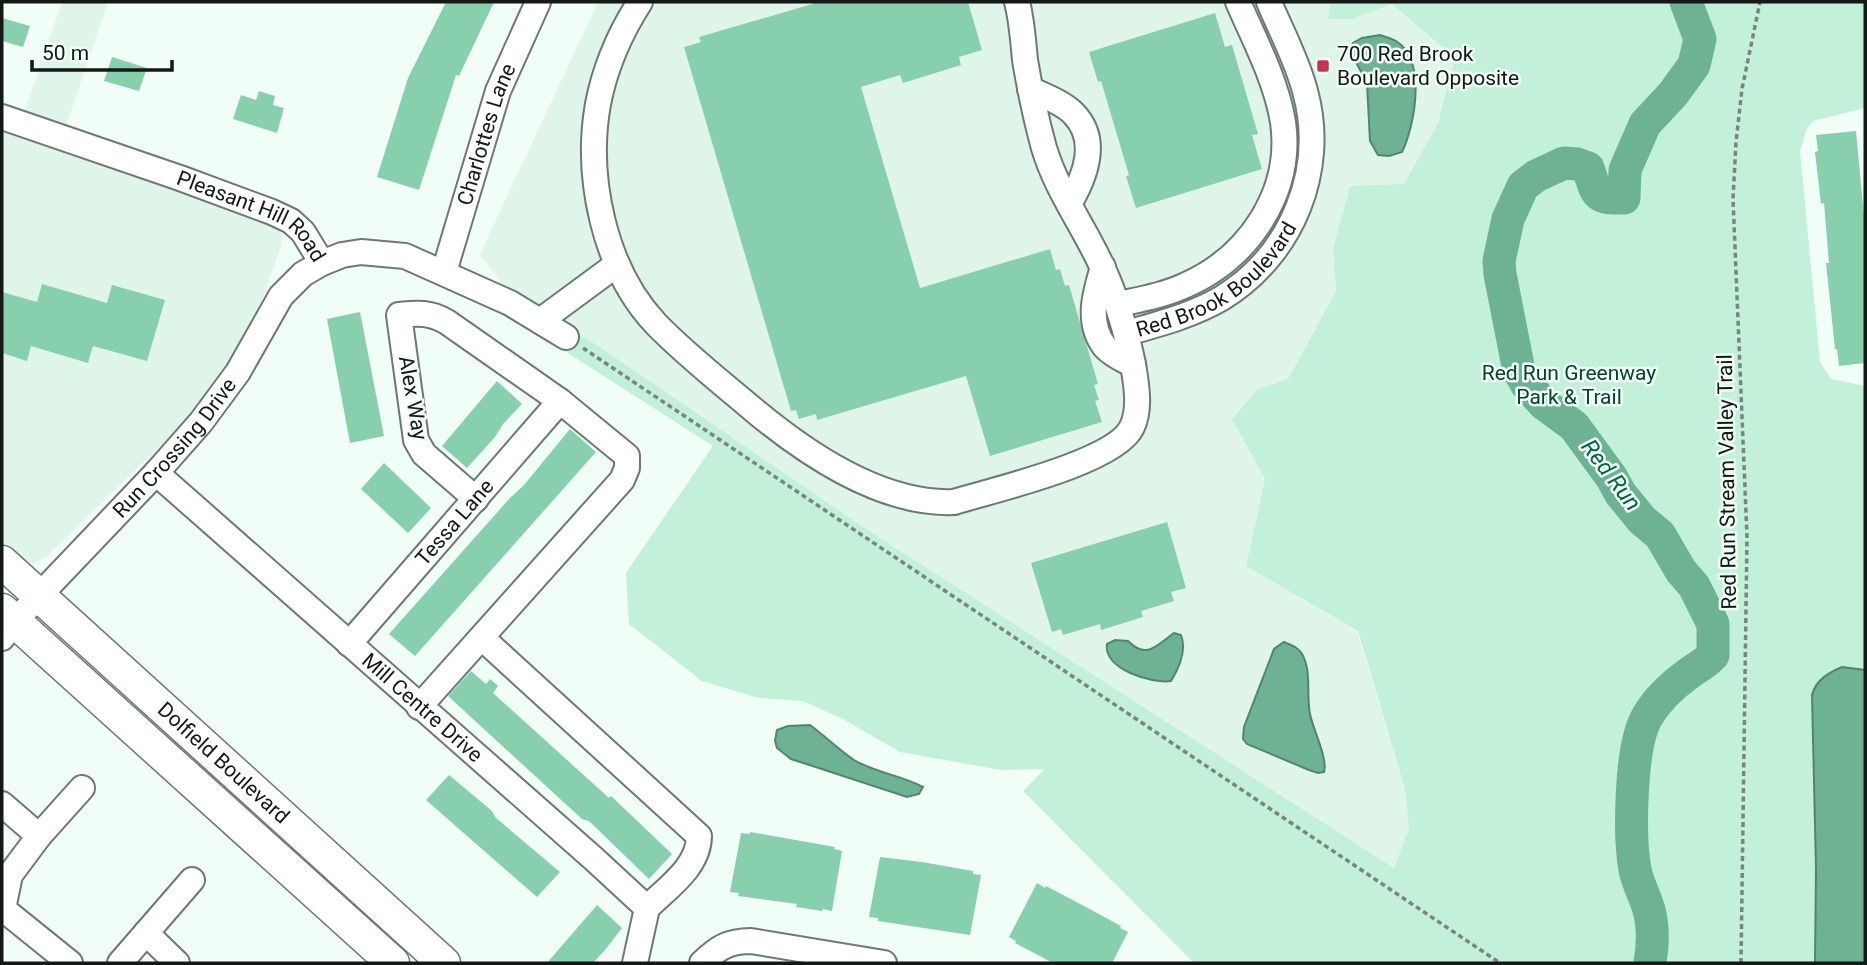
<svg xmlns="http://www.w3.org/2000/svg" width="1867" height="965" viewBox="0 0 1867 965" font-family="Roboto,sans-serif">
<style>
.built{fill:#dff5ea}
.green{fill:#c2f0d9}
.water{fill:#6db393;stroke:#52856e;stroke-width:2}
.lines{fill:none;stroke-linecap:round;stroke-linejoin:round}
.river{stroke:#6db393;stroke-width:33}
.building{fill:#88cfae}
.minor-casing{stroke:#6d7973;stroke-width:28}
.major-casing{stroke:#6d7973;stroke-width:35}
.path{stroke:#7b8480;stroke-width:3.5;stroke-dasharray:5 3.5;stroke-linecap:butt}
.minor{stroke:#fff;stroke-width:24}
.major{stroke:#fff;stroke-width:32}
.poi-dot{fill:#c43452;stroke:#f0fef7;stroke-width:2.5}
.labels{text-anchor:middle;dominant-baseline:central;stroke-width:5;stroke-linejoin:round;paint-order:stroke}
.poi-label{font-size:21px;fill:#141917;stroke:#f0fef7;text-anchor:start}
.street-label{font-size:21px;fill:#141917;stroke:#f0fef7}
.park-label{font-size:21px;fill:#06422e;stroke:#f0fef7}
.water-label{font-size:23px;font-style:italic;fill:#046144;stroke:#f0fef7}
</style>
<rect width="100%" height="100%" fill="#f0fef7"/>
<path class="built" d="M62,2H108L65,129L24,114Z
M598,2H1330L1328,18L1352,19L1392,4L1455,58L1438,123L1404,184L1333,250L1336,291L1288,379L1258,389L1232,419L1265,479L1246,566L1357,631L1405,789L1409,829L1394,869L866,529L597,345L510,294L480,254Z
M2,127L278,226L282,235L281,247L256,316L227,366L190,417L47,556L34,563L23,564L2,551Z"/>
<path class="green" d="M1330,2H1865V108L1813,121L1807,128L1800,151L1820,362L1831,379L1865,386V963H1194L1023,791L1045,769L1001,770L900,752L843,719L803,701L759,698L702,681L629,624L626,573L713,446L557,346L566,327L597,345L866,529L1394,868L1409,829L1405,789L1358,631L1246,566L1265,479L1232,419L1258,389L1288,379L1336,291L1333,250L1350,186L1404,184L1438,123L1455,58L1392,4L1352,19H1328Z"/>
<path class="water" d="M1380,35C1385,37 1391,38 1396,41C1427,60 1415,125 1402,152L1389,156L1378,155L1370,141L1367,83L1350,51L1353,43L1362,38Z
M1174,633L1181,635C1187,650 1179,668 1171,681C1152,684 1103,669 1107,644L1115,640L1128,641C1147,660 1157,645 1174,633Z
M1284,642C1291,645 1298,647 1302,654C1312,671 1306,695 1310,714C1313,730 1328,758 1324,772L1318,773L1309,770L1247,744L1243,739L1244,727L1274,649Z
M1842,667L1865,670V963H1815L1816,868L1812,695C1816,680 1828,673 1842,667Z
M810,725C825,736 839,750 854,760C876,773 901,775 923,787L919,794L907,797L791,759L777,748L775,741L777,730L788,726Z"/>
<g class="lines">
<path class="river" d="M1650,963C1653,945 1654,928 1649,910C1645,896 1638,884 1635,870C1629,836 1630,746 1647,717C1656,701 1673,685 1688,674C1697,667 1705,664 1713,655V624L1694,586L1681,571L1660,535L1642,520L1620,493L1612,478L1574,426L1544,404L1527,385L1519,371L1500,274L1499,261L1508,219L1523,186L1536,176L1564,163L1577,164L1588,168C1597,193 1593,199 1624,198L1625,170L1645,124L1673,94L1694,65L1700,39L1686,2"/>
</g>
<path class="building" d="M446,2H494L459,76L456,75L419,190L377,177L408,78Z
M819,2H968L982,50L959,57L961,65L903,83L900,75L861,87L920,288L1050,249L1056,270L1060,269L1065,286L1069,285L1098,384L1094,385L1099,400L1095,401L1102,422L990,456L966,376L817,420L816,414L799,419L796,410L791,411L684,47L701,42L699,37Z
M1215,13L1225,47L1232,45L1258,134L1252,135L1262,169L1136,208L1126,176L1129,175L1101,81L1098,82L1089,52Z
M2,18L30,26L23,47L2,41Z
M112,57L147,68L139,91L104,81Z
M259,91L275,96L273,105L284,108L277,133L233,119L241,95L256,100Z
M1856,131L1865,227V363L1839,366L1837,349H1835L1826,263H1829L1824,203L1821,204L1815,152L1818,151L1816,135Z
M42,284L107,303L112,285L165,300L147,361L93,346L88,363L31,346L27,361L2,353V292L37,302Z
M360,312L384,436L350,443L327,319Z
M497,381L522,404L503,424L495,437L467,468L442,446Z
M570,429L596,452L415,656L389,634L510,498L524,485Z
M384,463L431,508L408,533L361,489Z
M1167,522L1186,588L1171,592L1174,601L1141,611L1143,617L1101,630L1100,624L1063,635L1061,629L1052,632L1031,563Z
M471,671L486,684L490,679L498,686L493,693L609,798L611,796L672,854L649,879L589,821L582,819L448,696Z
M449,775L492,811L496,818L560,872L537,897L426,800Z
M750,832L835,847L834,849L842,851L832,911L823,909L822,911L796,907L797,904L738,896L739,893L730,892L741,833L750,834Z
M880,857L922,862L973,871V874L981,875L970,935L878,921V918L869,917Z
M1037,883L1045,888L1046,886L1084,906L1121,926L1120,928L1128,932L1112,963H1053L1015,943L1016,941L1009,937Z
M597,905L622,928L605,950L593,963H547Z"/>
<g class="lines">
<g class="minor-casing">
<g id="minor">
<path d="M640,2C620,33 605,68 598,104C585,177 604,269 656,324C686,355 722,383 755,411C808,455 883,505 954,502C993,490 1116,462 1132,427C1141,408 1136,383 1133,364C1125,326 1115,292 1098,258C1080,221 1056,188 1044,148C1036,119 1030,90 1025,60C1023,40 1022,21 1017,2"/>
<path d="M1030,89C1044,96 1062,102 1073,113C1100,140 1085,177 1069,204"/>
<path id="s1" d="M2,117L180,178L272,212L291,221L303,232L322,263"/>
<path d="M1103,267C1095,293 1086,323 1105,347C1112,355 1124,360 1133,365"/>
<path id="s2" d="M444,272L498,91L538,2"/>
<path d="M1119,304C1142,299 1165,295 1186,285C1249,257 1293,192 1283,122C1276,80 1255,41 1238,2"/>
<path d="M540,321L616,265"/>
<path id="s3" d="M1127,333C1159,324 1193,315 1222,298C1292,255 1327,170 1305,91C1297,60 1281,31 1269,2"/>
<path id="s4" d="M156,473L594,859L647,908L635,963"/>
<path id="s5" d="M2,638L14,622L156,473L201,422L238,372L281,296L303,274L322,263L342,255L361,252L405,256L510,303L566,337"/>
<path d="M482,638L699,836C699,867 667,888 647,908"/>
<path id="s6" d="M349,644L560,401"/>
<path d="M419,707L622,480L627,468V456L560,401L447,322C430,312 418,313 399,315L416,440L424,454L476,499"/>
<path d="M2,804L39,836L10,875L3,909L70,963"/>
<path d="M39,836L82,788"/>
<path d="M146,933L192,880"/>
<path d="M120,963L146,933L177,963"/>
<path d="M702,963C718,948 728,941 751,941L884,963"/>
</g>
</g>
<g class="major-casing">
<g id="major">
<path id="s7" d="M2,562L444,963"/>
<path d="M2,610L393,963"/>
</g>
</g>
<path class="path" d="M583,348L1500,963
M1741,963L1747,537L1733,199L1736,142L1742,89L1760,2"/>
<use href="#minor" class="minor"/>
<use href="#major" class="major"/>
</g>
<rect class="poi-dot" x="1316" y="59" width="14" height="14" rx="3.5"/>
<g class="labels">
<g class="poi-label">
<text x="1337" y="54">700 Red Brook<tspan x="1337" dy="24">Boulevard Opposite</tspan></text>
</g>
<g class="street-label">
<text stroke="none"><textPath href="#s2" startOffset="144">Charlottes Lane</textPath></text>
<text stroke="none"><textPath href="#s1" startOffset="271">Pleasant Hill Road</textPath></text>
<text stroke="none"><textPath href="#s3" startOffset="107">Red Brook Boulevard</textPath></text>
<text transform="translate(413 398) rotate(80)">Alex Way</text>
<text stroke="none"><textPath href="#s5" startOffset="257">Run Crossing Drive</textPath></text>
<text transform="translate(1727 482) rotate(-91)">Red Run Stream Valley Trail</text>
<text stroke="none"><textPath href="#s6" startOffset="161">Tessa Lane</textPath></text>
<text stroke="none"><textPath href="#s4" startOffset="355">Mill Centre Drive</textPath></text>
<text stroke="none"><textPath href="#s7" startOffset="299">Dolfield Boulevard</textPath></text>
</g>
<g class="park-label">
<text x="1569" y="373">Red Run Greenway<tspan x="1569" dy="24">Park &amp; Trail</tspan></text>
</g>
<g class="water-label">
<text transform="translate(1611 475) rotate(53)">Red Run</text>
</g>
</g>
<rect width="1867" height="965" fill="none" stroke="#141917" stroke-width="7"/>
<path d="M32 60v10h140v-10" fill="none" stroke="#141917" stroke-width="3.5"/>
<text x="42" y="60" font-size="21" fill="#141917" stroke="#f0fef7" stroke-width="5" paint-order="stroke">50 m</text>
</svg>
